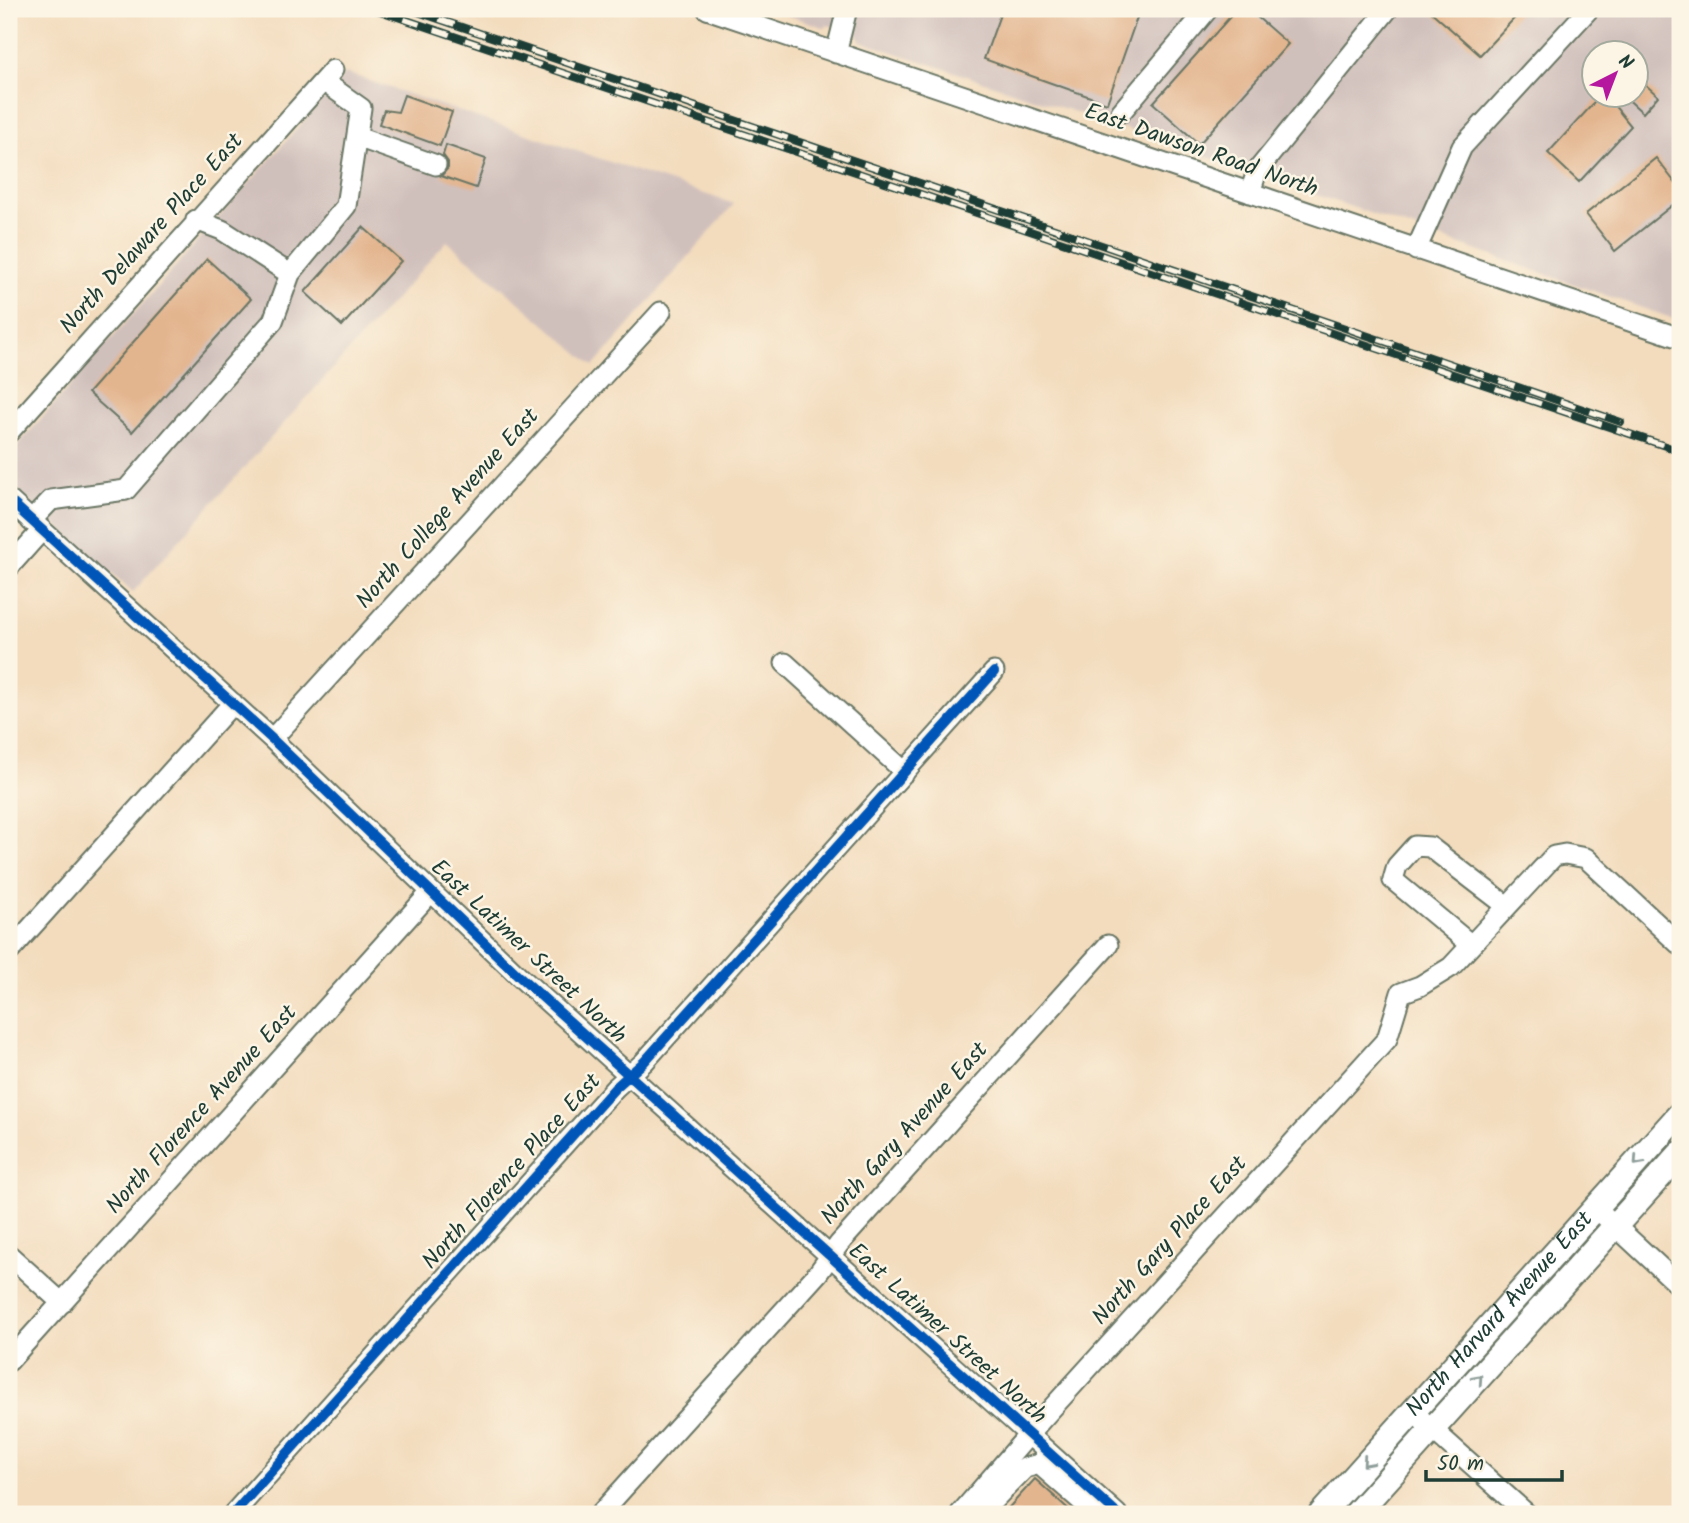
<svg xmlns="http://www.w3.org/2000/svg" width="1689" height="1523" viewBox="0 0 1689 1523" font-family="Kalam,sans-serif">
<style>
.industrial{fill:#d0c0bc;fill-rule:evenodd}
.building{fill:#e3b58f}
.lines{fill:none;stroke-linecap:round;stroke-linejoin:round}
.minor-casing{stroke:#697564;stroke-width:23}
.major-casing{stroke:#697564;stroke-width:28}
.minor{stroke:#fff;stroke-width:19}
.major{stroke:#fff;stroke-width:24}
.rail-casing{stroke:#1f3d34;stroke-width:8}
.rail{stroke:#fcf5e5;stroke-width:5;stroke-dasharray:16;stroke-linecap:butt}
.cycleway-casing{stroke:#fcf5e5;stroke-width:15}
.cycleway{stroke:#0057b8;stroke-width:10}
.oneway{stroke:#8f9e9a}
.labels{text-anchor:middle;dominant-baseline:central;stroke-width:5;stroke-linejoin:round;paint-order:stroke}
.street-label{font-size:23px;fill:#1f3d34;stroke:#fcf5e5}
</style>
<rect width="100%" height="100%" fill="#fcf5e5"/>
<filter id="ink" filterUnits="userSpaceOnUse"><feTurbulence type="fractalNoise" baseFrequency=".0143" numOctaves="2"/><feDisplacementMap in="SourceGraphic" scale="14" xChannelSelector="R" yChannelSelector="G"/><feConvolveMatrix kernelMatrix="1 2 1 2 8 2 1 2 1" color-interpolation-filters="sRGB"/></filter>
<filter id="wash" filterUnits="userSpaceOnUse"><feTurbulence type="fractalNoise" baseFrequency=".00686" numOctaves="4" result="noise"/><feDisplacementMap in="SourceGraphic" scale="28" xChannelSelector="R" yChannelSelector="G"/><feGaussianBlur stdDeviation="1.57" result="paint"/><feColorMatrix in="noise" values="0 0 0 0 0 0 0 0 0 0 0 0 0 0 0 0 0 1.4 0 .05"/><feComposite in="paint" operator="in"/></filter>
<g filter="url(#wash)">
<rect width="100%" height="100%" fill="#f3dcbd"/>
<path class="industrial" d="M769,9H1680V321L1127,129L860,41L856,33L827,25L826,28ZM1594,52H1636V94H1594Z
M346,73L734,204L594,366L447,241L133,592L9,484V455Z"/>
<g id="blocks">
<path class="building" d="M1002,9H1140L1107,103L984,59Z
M1237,9H1248L1288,44L1199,144L1153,103Z
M1428,9H1523L1480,55Z
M1636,76L1658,96L1643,113L1622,94H1636Z
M1602,94H1605L1631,126L1579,182L1548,153Z
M404,95L452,112L440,146L379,124L384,110L398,112Z
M446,145L486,159L476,188L441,176L448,168V162L443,155Z
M1656,158L1680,189V199L1615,251L1586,214Z
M363,227L401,261L342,326L305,292Z
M207,259L251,299L132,432L88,393Z
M1035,1479L1074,1514H1003Z"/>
</g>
</g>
<g filter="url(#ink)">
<use href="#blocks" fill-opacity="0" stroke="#697564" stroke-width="2"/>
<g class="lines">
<g class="minor-casing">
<path id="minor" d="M707,9L1680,338
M836,53L847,9
M1121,112L1208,9
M357,137L436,165
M1250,193L1257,171L1388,9
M196,220L222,230L290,274
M1416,250L1462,147L1589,9
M9,432L333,70
M9,500L272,739L520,977L1117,1514
M31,521L51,500L126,490L273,321L290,274L346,206L361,108L323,81
M9,567L42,530
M785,663L905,772
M272,739L661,312
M1470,944L1393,880L1397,866L1415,846L1430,847L1507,906
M9,952L233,703
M1596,1208L1680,1286
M9,1255L62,1303
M9,1361L431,892
M1422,1420L1527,1514
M1039,1464L1094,1512
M233,1514L615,1088L644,1062L994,672
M600,1514L818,1273L839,1244L1108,945
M960,1514L1043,1418L1387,1039L1401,993L1420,986L1451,967L1554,856L1565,854L1586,858L1680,945
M980,1514L1025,1468L1039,1464L1049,1454"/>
</g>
<g class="major-casing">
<g id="major">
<path id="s1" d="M1321,1514L1680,1114"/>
<path d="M1356,1514L1680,1154"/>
</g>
</g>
<use href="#minor" class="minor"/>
<use href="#major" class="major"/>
<g class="rail-casing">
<path id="rail" d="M374,9L1680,451
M409,9L1621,422"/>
</g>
<use href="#rail" class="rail"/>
<g class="cycleway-casing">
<path id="cycleway" d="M9,500L272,739L520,977L1117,1514
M233,1514L615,1088L644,1062L994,672"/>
</g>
<use href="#cycleway" class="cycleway"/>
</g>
<defs><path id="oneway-chevron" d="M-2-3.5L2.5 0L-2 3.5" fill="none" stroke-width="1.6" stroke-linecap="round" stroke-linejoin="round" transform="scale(1.75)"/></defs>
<g class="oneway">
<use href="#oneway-chevron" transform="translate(1638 1161) rotate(132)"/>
<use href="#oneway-chevron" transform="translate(1478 1379) rotate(-48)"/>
<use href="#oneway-chevron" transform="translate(1367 1462) rotate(132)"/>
</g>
</g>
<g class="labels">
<g class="street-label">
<text transform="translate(1201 151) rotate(19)">East Dawson Road North</text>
<text transform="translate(152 234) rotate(-48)">North Delaware Place East</text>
<text transform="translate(448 509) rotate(-48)">North College Avenue East</text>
<text transform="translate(528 952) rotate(43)">East Latimer Street North</text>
<text transform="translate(202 1110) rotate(-48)">North Florence Avenue East</text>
<text transform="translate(905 1134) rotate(-48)">North Gary Avenue East</text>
<text transform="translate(512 1172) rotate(-48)">North Florence Place East</text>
<text transform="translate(1170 1241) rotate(-48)">North Gary Place East</text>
<text stroke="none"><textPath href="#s1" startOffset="268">North Harvard Avenue East</textPath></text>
<text transform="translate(947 1334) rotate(42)">East Latimer Street North</text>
</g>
</g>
<rect width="1689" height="1523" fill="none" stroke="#fcf5e5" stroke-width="35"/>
<g transform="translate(1615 74) rotate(42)"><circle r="33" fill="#fcf5e5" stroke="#a4ab9e" stroke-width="2"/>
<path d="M0-5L12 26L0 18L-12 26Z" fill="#b5179e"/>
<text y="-10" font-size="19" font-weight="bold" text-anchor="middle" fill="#1f3d34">N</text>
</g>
<path d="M1426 1470v10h136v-10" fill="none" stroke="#1f3d34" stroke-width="3.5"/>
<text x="1437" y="1470" font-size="21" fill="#1f3d34" stroke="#fcf5e5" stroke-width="5" paint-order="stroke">50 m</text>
</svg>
